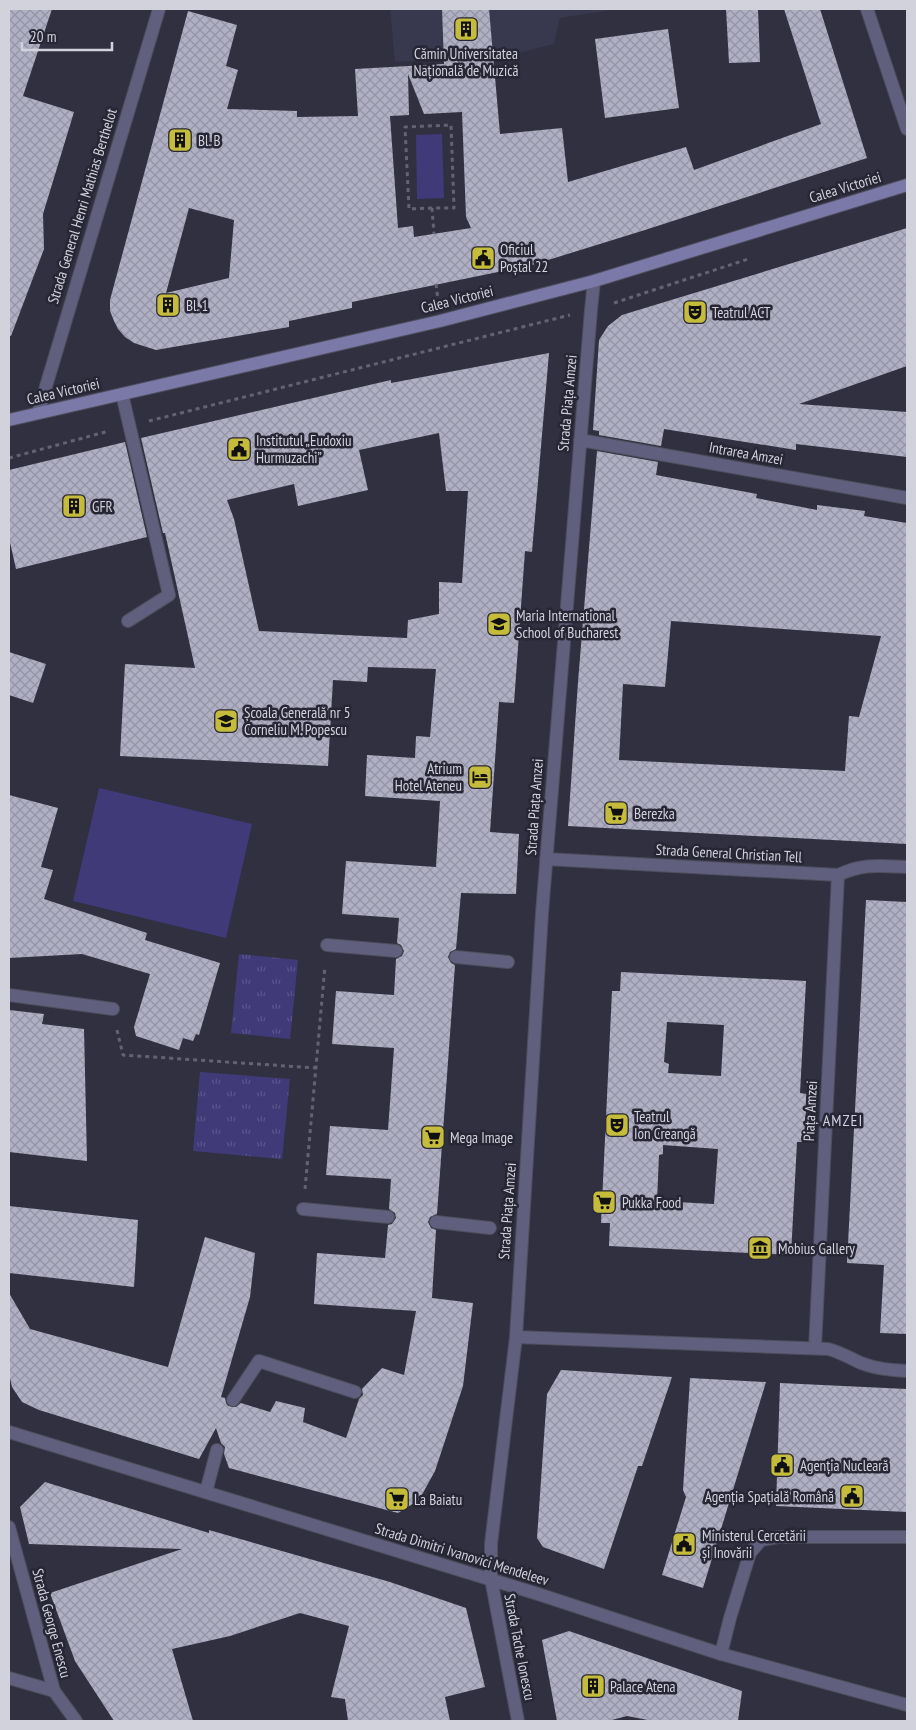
<svg xmlns="http://www.w3.org/2000/svg" width="916" height="1730" viewBox="0 0 916 1730" font-family="'PT Sans Narrow',sans-serif">
<style>
.built{fill:#38384e}
.grass{fill:#403a79}
.park{fill:url(#park-tufts)}
.building{fill:url(#building-cross-hatch);fill-rule:evenodd}
.lines{fill:none;stroke-linecap:round;stroke-linejoin:round}
.service-casing{stroke:#4d4d5c;stroke-width:14}
.pedestrian-casing{stroke:#4d4d5c;stroke-width:14}
.minor-casing{stroke:#4d4d5c;stroke-width:14}
.tertiary-casing{stroke:#4d4d5c;stroke-width:14}
.secondary-casing{stroke:#4d4d5c;stroke-width:14}
.path{stroke:#636371;stroke-width:3;stroke-dasharray:4 4;stroke-linecap:butt}
.service{stroke:#60607e;stroke-width:12}
.pedestrian{stroke:#60607e;stroke-width:12}
.minor{stroke:#60607e;stroke-width:12}
.tertiary{stroke:#60607e;stroke-width:12}
.secondary{stroke:#7a79a8;stroke-width:12}
.labels{text-anchor:middle;dominant-baseline:central;stroke-width:5;stroke-linejoin:round;paint-order:stroke}
.poi-label{font-size:15px;fill:#d2d2dd;stroke:#262635;text-anchor:start}
.street-label{font-size:15px;fill:#d2d2dd;stroke:#262635}
.neighbourhood-label{font-size:16px;letter-spacing:1px;fill:#d0d0e5;stroke:#262635}
</style>
<defs>
<pattern id="park-tufts" width="24" height="20" patternUnits="userSpaceOnUse" patternTransform="scale(1.25)"><rect width="24" height="20" fill="#403a79"/><path d="M3 7l-1-3M5 7V3M7 7l1-3M15 17l-1-3M17 17v-4M19 17l1-3" fill="none" stroke="#5b568c"/></pattern>
<pattern id="building-cross-hatch" width="8" height="8" patternUnits="userSpaceOnUse" patternTransform="scale(1.25)"><rect width="8" height="8" fill="#b0b0c4"/><path d="M0 0l8 8M0 8l8-8" fill="none" stroke="#9494a4"/></pattern>
</defs>
<rect width="100%" height="100%" fill="#303040"/>
<path class="built" d="M390,9H617L560,18L554,44L511,55L395,62Z"/>
<path class="grass" d="M442,134L444,198L417,199L416,135Z
M99,788L252,824L226,938L73,901Z"/>
<path class="park" d="M239,954L298,960L290,1039L231,1033Z
M200,1072L290,1079L282,1159L193,1151Z"/>
<path class="building" d="M9,9H52L23,96L74,112L43,214L44,249L11,336L9,335Z
M442,9H489L500,134L562,128L568,182L686,147L694,170L821,124L784,9H820L867,158L645,230L532,265L352,302V308L289,321V327L156,350L134,343L125,337L118,329L114,321L110,311V300L188,11L237,25L226,66L238,70L227,109L297,111V117L358,116L355,69L444,64ZM408,74L424,114L462,112L466,217L471,228L414,237L413,226L398,228L390,116L409,115ZM189,208L234,220L229,278L166,293Z
M726,9H758L760,62L729,63Z
M668,29L679,108L605,118L595,39Z
M907,228V366L799,404L907,412V457L796,444V450L664,429L661,446L599,435V431L593,430L599,340L608,326L622,315Z
M549,353L532,552L525,551L514,703L499,702L490,832L519,834L516,894L461,893L456,949L450,952L448,957L451,963L455,965L437,1214L430,1217L428,1222L431,1228L436,1230L432,1298L473,1303L463,1386L435,1471L419,1500L398,1513L229,1468L224,1454L225,1447L221,1443L216,1428L199,1459L39,1410L22,1402L12,1387L9,1374V1293L30,1329L168,1367L205,1237L255,1253L250,1297L221,1397L225,1398L226,1403L228,1406L236,1407L241,1403L270,1412L276,1401L305,1408L303,1422L346,1438L359,1399L363,1395L362,1389L382,1368L404,1375L416,1311L314,1304L317,1253L385,1258L388,1225L392,1224L396,1218L395,1213L389,1209L391,1179L326,1175L330,1126L388,1130L394,1048L332,1044L336,991L394,995L396,959L402,956L404,951L401,945L397,943L399,918L342,914L346,861L436,867L440,801L365,796L367,755L415,758L416,736L430,737L436,669L368,667L367,682L333,680L328,766L120,756L125,664L195,668L165,533H163L141,438L391,380V383ZM439,433L446,491H468L462,583L439,582V614L408,620L407,638L259,631L234,519L227,500L294,484L298,506L368,490L359,450Z
M125,442L147,537L16,569L9,538V470Z
M597,451L658,462L656,475L757,494L756,498L817,510V505L865,511L864,516L907,523V844L568,826L578,682ZM671,621L881,636L859,717L849,716L845,771L619,760L623,684L665,687Z
M9,652L46,664L33,703L9,695Z
M9,795L58,808L41,867L53,870L44,899L147,933L145,940L220,963L199,1035L196,1034L193,1041L183,1038L179,1050L136,1036L134,1027L150,974L82,954L9,958Z
M866,900L907,902V1334L880,1333L884,1265L847,1263Z
M621,972L806,981L800,1093L807,1094L804,1142H797L791,1255L609,1246L610,1223H601L612,991H620ZM667,1022L724,1025L721,1076L668,1073L669,1064L664,1062ZM663,1145L718,1149L714,1204L657,1201L659,1155L663,1154Z
M9,1010L44,1014L42,1024L84,1029L87,1161L9,1152Z
M9,1206L138,1220L134,1287L9,1273Z
M561,1370L672,1377L642,1466H638L604,1569L543,1547L537,1538L547,1394Z
M690,1378L766,1382L703,1588L662,1575L686,1497L683,1490Z
M780,1383L907,1389V1512L776,1506Z
M45,1482L209,1533V1530L390,1582L466,1608L485,1687L445,1697L450,1721H348L345,1699L331,1697L349,1626L300,1613L230,1636L172,1649L193,1721H114L75,1661L50,1593L182,1549L29,1544L20,1507Z
M569,1631L742,1691L738,1721H653L627,1716L608,1721H557L542,1640Z"/>
<g class="lines">
<g class="service-casing">
<path id="service" d="M122,394L169,595L128,621
M327,945L396,951
M456,957L508,962
M303,1209L388,1217
M436,1222L490,1228
M233,1400L259,1361L355,1392
M206,1492L217,1450
M721,1654L730,1618L750,1553L761,1540L778,1537H907"/>
</g>
<g class="pedestrian-casing">
<path id="pedestrian" d="M815,1348L838,875"/>
</g>
<g class="minor-casing">
<path id="minor" d="M867,9L907,129
M38,413L159,9
M580,440L907,498
M546,859L838,875C864,863 879,866 907,867
M9,995L113,1009
M516,1337L828,1349C840,1352 850,1358 861,1363C876,1369 891,1370 907,1371
M9,1432L538,1594L721,1654L907,1705
M9,1527L54,1691
M518,1721L491,1579V1544L516,1337L542,913L591,310L594,281"/>
</g>
<g class="tertiary-casing">
<path id="tertiary" d="M9,1678L54,1691L76,1721"/>
</g>
<g class="secondary-casing">
<path id="secondary" d="M9,420L440,321L594,281L907,185"/>
</g>
<path class="path" d="M432,208L409,209L405,127L451,125L454,208H432L434,234
M436,284L438,300
M614,303L748,259
M149,421L570,315
M9,458L109,431
M117,1030L123,1055L316,1068
M305,1189L325,966"/>
<use href="#service" class="service"/>
<use href="#pedestrian" class="pedestrian"/>
<use href="#minor" class="minor"/>
<use href="#tertiary" class="tertiary"/>
<use href="#secondary" class="secondary"/>
</g>
<defs>
<g id="building-square" transform="scale(1.25)"><rect x="-9" y="-9" width="18" height="18" rx="4" fill="#c6bc3c" stroke="#262635"/><path d="M-4-6H4V6H1V3H-1V6H-4ZM-2.5-4.3h1.7v1.8h-1.7ZM.8-4.3h1.7v1.8H.8ZM-2.5-1h1.7V.8h-1.7ZM.8-1h1.7V.8H.8Z" fill="#111"/></g>
<g id="civic-square" transform="scale(1.25)"><rect x="-9" y="-9" width="18" height="18" rx="4" fill="#c6bc3c" stroke="#262635"/><path d="M-.6-6.5H3V-4.5H.6V-3L4-1V1h2V6H-6V1h2V-1L-.6-3ZM-1.2 2.5V6h2.4V2.5Z" fill="#111"/></g>
<g id="theatre-square" transform="scale(1.25)"><rect x="-9" y="-9" width="18" height="18" rx="4" fill="#c6bc3c" stroke="#262635"/><path d="M-5-5.5Q0-4 5-5.5V0Q5 5 0 6Q-5 5-5 0ZM-3.3-2.5H-1v1.5H-3.3ZM1-2.5H3.3v1.5H1ZM-2.8 1Q0 5.5 2.8 1Z" fill="#111"/></g>
<g id="school-square" transform="scale(1.25)"><rect x="-9" y="-9" width="18" height="18" rx="4" fill="#c6bc3c" stroke="#262635"/><path d="M0-5L7-2L0 1L-7-2ZM-4 1L0 2.5L4 1V4Q0 6-4 4Z" fill="#111"/></g>
<g id="hotel-square" transform="scale(1.25)"><rect x="-9" y="-9" width="18" height="18" rx="4" fill="#c6bc3c" stroke="#262635"/><path d="M-6-4.5h1.5V1H6V5H4.5V3h-9V5H-6ZM-4 0a1.8 1.8 0 1 1 3.6 0ZM.5 0V-2.5h3Q6-2.5 6 0Z" fill="#111"/></g>
<g id="supermarket-square" transform="scale(1.25)"><rect x="-9" y="-9" width="18" height="18" rx="4" fill="#c6bc3c" stroke="#262635"/><path d="M-6-5.5h2.5l.6 2H6L4.5 2H-2.5L-4.4-4H-6ZM-1.5 3.2a1.3 1.3 0 1 0 .1 0ZM3 3.2a1.3 1.3 0 1 0 .1 0Z" fill="#111"/></g>
<g id="museum-square" transform="scale(1.25)"><rect x="-9" y="-9" width="18" height="18" rx="4" fill="#c6bc3c" stroke="#262635"/><path d="M0-6L6-3V-2H-6V-3ZM-5-1h2V3h-2ZM-1-1h2V3h-2ZM3-1h2V3H3ZM-6 4H6V6H-6Z" fill="#111"/></g>
</defs>
<g fill-rule="evenodd">
<use href="#building-square" x="466" y="29"/>
<use href="#building-square" x="180" y="140"/>
<use href="#civic-square" x="483" y="258"/>
<use href="#building-square" x="168" y="305"/>
<use href="#theatre-square" x="695" y="312"/>
<use href="#civic-square" x="239" y="449"/>
<use href="#building-square" x="74" y="506"/>
<use href="#school-square" x="499" y="624"/>
<use href="#school-square" x="226" y="721"/>
<use href="#hotel-square" x="480" y="777"/>
<use href="#supermarket-square" x="616" y="813"/>
<use href="#theatre-square" x="617" y="1125"/>
<use href="#supermarket-square" x="433" y="1137"/>
<use href="#supermarket-square" x="604" y="1202"/>
<use href="#museum-square" x="760" y="1248"/>
<use href="#civic-square" x="782" y="1465"/>
<use href="#civic-square" x="852" y="1496"/>
<use href="#supermarket-square" x="397" y="1499"/>
<use href="#civic-square" x="684" y="1544"/>
<use href="#building-square" x="593" y="1686"/>
</g>
<g class="labels">
<g class="poi-label">
<text x="466" y="53" text-anchor="middle">Cămin Universitatea<tspan x="466" dy="17">Națională de Muzică</tspan></text>
<text x="198" y="140">Bl. B</text>
<text x="500" y="249">Oficiul<tspan x="500" dy="17">Poștal 22</tspan></text>
<text x="186" y="305">Bl. 1</text>
<text x="712" y="312">Teatrul ACT</text>
<text x="256" y="440">Institutul „Eudoxiu<tspan x="256" dy="17">Hurmuzachi”</tspan></text>
<text x="92" y="506">GFR</text>
<text x="516" y="615">Maria International<tspan x="516" dy="17">School of Bucharest</tspan></text>
<text x="244" y="712">Școala Generală nr 5<tspan x="244" dy="17">Corneliu M. Popescu</tspan></text>
<text x="462" y="768" text-anchor="end">Atrium<tspan x="462" dy="17">Hotel Ateneu</tspan></text>
<text x="634" y="813">Berezka</text>
<text x="634" y="1116">Teatrul<tspan x="634" dy="17">Ion Creangă</tspan></text>
<text x="450" y="1137">Mega Image</text>
<text x="622" y="1202">Pukka Food</text>
<text x="778" y="1248">Mobius Gallery</text>
<text x="800" y="1465">Agenția Nucleară</text>
<text x="834" y="1496" text-anchor="end">Agenția Spațială Română</text>
<text x="414" y="1499">La Baiatu</text>
<text x="702" y="1535">Ministerul Cercetării<tspan x="702" dy="17">și Inovării</tspan></text>
<text x="610" y="1686">Palace Atena</text>
</g>
<g class="street-label">
<text transform="translate(845 187) rotate(-17)">Calea Victoriei</text>
<text transform="translate(82 206) rotate(-73)">Strada General Henri Mathias Berthelot</text>
<text transform="translate(457 299) rotate(-14)">Calea Victoriei</text>
<text transform="translate(63 391) rotate(-13)">Calea Victoriei</text>
<text transform="translate(567 403) rotate(-85)">Strada Piața Amzei</text>
<text transform="translate(746 453) rotate(10)">Intrarea Amzei</text>
<text transform="translate(534 807) rotate(-86)">Strada Piața Amzei</text>
<text transform="translate(729 853) rotate(3)">Strada General Christian Tell</text>
<text transform="translate(810 1111) rotate(-87)">Piața Amzei</text>
<text transform="translate(507 1211) rotate(-86)">Strada Piața Amzei</text>
<text transform="translate(462 1554) rotate(17)">Strada Dimitri Ivanovici Mendeleev</text>
<text transform="translate(52 1623) rotate(75)">Strada George Enescu</text>
<text transform="translate(520 1647) rotate(79)">Strada Tache Ionescu</text>
</g>
<g class="neighbourhood-label">
<text x="843" y="1120">AMZEI</text>
</g>
</g>
<rect width="916" height="1730" fill="none" stroke="#d2d2dd" stroke-width="20"/>
<path d="M22 42v8h90v-8" fill="none" stroke="#d2d2dd" stroke-width="2.5"/>
<text x="30" y="42" font-size="15" fill="#d2d2dd" stroke="#262635" stroke-width="4" paint-order="stroke">20 m</text>
</svg>
